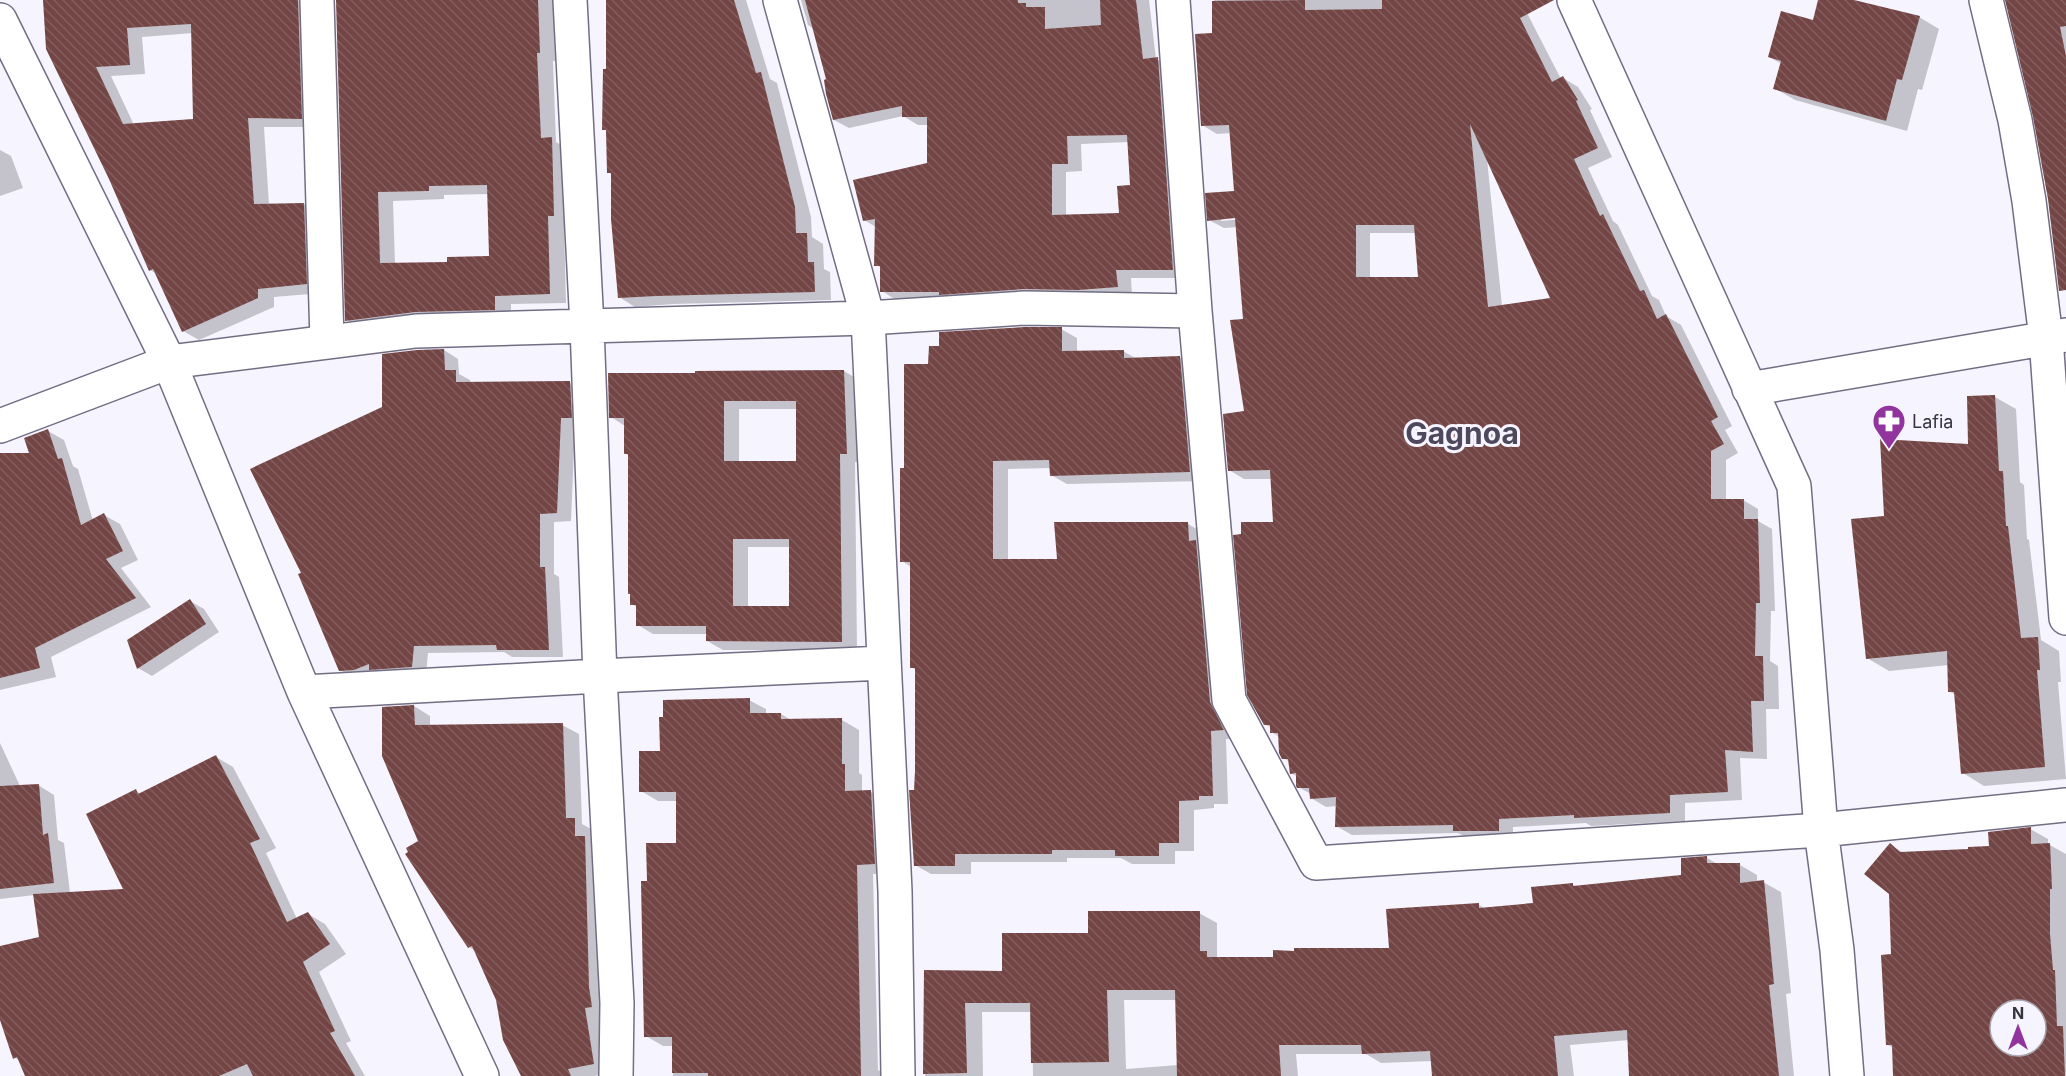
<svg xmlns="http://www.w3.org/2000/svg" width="2066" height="1076" viewBox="0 0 2066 1076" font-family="Inter,sans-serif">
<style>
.shadow{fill:#0003;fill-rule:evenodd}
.building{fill:url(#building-back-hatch);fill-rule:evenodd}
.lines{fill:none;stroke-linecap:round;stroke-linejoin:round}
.minor-casing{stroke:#736d84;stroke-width:36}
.minor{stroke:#fff;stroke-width:33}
.labels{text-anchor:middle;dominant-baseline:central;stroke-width:6;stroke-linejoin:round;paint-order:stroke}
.poi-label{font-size:18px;fill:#37343e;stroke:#f6f4fe;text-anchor:start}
.town-label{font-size:30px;font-weight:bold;fill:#4e485d;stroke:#f6f4fe}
</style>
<defs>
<pattern id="building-back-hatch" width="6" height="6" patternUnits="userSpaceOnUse" patternTransform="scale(1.5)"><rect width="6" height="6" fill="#734544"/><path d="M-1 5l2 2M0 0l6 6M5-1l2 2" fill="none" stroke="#835e5e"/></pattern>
</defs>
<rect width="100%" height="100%" fill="#f6f4fe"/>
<path class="shadow" d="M44,0H317V127H264L269,205L304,204L320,214L322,293L274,297V307L199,340L183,331L157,274L150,270ZM193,33L195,120L134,125L111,76L145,74L142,37Z
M337,0H554L555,61H553L556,142L567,148L570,224H564L566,303L511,304V318L363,329L347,320ZM489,194L490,257L448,263L395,264L393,201L444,199V195Z
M607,0H746L770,79L777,83L811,217L812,237L823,244L824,269L830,272L831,300L673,304L635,307L619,297L613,175L608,172V131L604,129L608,70Z
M801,0H1149L1156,59L1173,67L1187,278H1131L1132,295L896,300L882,291V268L876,265V227L864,220L928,164V125H918L903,116L849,128L834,120L828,80L814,29L808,25ZM1129,142L1132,186L1121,215L1066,216V172L1082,171L1081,144Z
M1214,0H1507L1528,15L1561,79L1563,78L1578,87L1592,109L1590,110L1612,157L1588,168L1613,221L1618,225L1652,296L1659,300L1666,316L1681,325L1732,426L1725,430L1738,453L1726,460V500H1743L1758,509V521L1772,529L1775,611H1771L1770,661L1778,666L1779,709H1766L1767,759L1740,758L1742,800L1685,803V821L1591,826L1586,823L1513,827V839H1470L1458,833L1352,835L1336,826L1337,806L1326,807L1311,798V794L1298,787V777L1291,773L1290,762L1283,758L1280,737L1271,732V728L1265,724L1275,524L1272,479H1244L1229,470L1246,412L1245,321L1238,227L1224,228L1209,220L1235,192L1231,133L1217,134L1202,125L1214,34ZM1487,159L1552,299L1502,306ZM1243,216V219L1221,221V218ZM1370,233H1416L1420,279H1370Z
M1820,0H1848L1919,17L1939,29L1922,90L1918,89L1907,131L1795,100L1774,88L1782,64L1769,57L1814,21Z
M2007,0H2066V274L2049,198L2035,115Z
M0,150L11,156L23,188L0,196Z
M1061,329L1077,338V352L1123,351L1137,359L1180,358L1195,367L1205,481L1067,484L1051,475V468L1008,469V560H1059L1188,524L1204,533L1238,738L1226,739L1228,804H1214V808L1194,810V851H1175V864H1132L1121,858H1067V862H971V874H931L915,865L916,670L911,667V567L902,561L905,469L930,366L940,347Z
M444,350L458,359L459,374L470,380V384L570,383L584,391L575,425L571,521L554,522V574L559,577L563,657H512L504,652L428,653L426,675L355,679L340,670L303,574L384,408Z
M844,371L859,380L862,462H855L857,650H723L707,641V634H653L638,625V608L632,604L629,456L625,453V426L611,417ZM739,409H798V463H739ZM748,547H791V608H748Z
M1995,397L2016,409L2020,482L2024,485L2027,539L2029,540L2041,640L2059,651L2061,682H2058L2066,779L1984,786L1963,773L1956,695L1950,692L1949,665L1889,671L1867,658L1886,517L1969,445Z
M48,431L64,440L73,466L78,469L93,521L104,515L120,524L138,560L121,568L151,607L51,657L56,677L0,690V454H31Z
M190,601L204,609L219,632L152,676L138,668Z
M749,700L766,709V714H781L791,720H842L859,730V773L862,775V792H871L888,802L892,873L873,874L878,1070L888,1076H673V1046H663L646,1036L649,882L678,844V801H658L641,791L662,752Z
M414,706L430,716V726L562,725L579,734L582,824L591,829V841L601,847L607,1015L600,1017L610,1073L594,1076H522L497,1000L476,951L469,947L420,842Z
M0,743L20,786L38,785L54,795L58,840L64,843L70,893L125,891L136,791L141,794L216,757L233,767L276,848L266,853L297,919L308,914L325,924L346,954L319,972L351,1041L346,1043L365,1076H27L21,1061L15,1058L0,1019V947L41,938L35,895L0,899Z
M2030,829L2048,839V844L2066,854V1076H1895L1893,1048L1887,1044L1892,956L1890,845L1904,853L1970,850L1990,847ZM2000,1010H2036V1046H2000Z
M1707,858L1719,865H1740L1757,875V882H1763L1781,892L1791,993L1786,994L1794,1076H1630L1629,1040L1570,1045L1574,1076H1434L1433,1061L1381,1063L1366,1054H1296L1298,1076H1033L1032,1012H982L983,1076H925L926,972L1003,973L1089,934L1199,913L1217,923V958L1274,959L1296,952L1390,949L1479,905L1486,909L1534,904L1573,885L1577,887L1682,876ZM1124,1000H1177L1178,1065L1126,1069Z"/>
<path class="building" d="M43,0H298L302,119L248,118L254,204L304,203L307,284L258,289V298L182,332L153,269L149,271L109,179L46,49ZM191,24L193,119L123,124L96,67L130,65L127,28Z
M336,0H538L540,53H537L541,138L552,137L554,216H548L550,294L495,296V310L415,312L345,321ZM487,185L489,256L447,257V262L380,263L378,192L429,191V186Z
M606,0H734L756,73L761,72L795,207L796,233H807L808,262H814L815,292L656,296L618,298L611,219V173H607L606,130H602L603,69H606Z
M805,0H1018V3H1026V7H1045V29L1101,25L1100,0H1136L1143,59L1158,57L1173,270H1116L1118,287L1078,290L1024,289L939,295V292H880V266H874L875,219L863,221L853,180L927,163V117H902V106L833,120L826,94L824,80L826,79ZM1127,135L1130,185L1117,186L1119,213L1052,215V164H1068L1067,136Z
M1305,0V10L1382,9V0H1554L1520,18L1552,82L1563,76L1578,100L1576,101L1598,148L1574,159L1600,216L1603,214L1640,291L1644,290L1657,319L1666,314L1718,417L1711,421L1724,444L1711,451V499H1744V519H1758L1760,603H1756L1755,656H1763L1764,701H1751L1753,752L1725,750L1728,792L1670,795V813L1574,818V815L1499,819V831H1453V825L1335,827L1336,797L1310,799L1309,788H1297L1296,786V773L1290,774L1288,759H1282L1279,753L1278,733H1270V725H1264L1247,695L1233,535L1241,534V522H1273L1270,470L1228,471L1223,414L1244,411L1230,320L1243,319L1235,218L1207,221L1205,193L1234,191L1229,125L1201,126L1195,34L1212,33V1ZM1470,124L1550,298L1488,307ZM1356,225H1414L1418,277H1356Z
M1818,0H1854L1920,16L1902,80L1897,79L1886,121L1773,89L1781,61L1768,57L1781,11L1813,20Z
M2005,0H2066V26L2060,27L2066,56V290L2059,291L2048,199L2033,117Z
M1025,327H1062V351L1124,350V358L1180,356L1190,472L1050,476L1049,460L993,461V559H1057L1054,522H1188L1189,541L1196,540L1210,702L1224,730L1211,731L1213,796H1199V800L1179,801V843H1159V856H1115V850H1052V854H955V866H914L909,790H914L915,771V668H910V562H900V468H904V364H928L929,346H939V332Z
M444,349L445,370H456V382L570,381L572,418H561L557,513L540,514V567H545L549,650H497L496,645L414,646L412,667L369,670V664L354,670L339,671L298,574L301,573L250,469L382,407V354L417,350Z
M844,370L847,454H840L842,642L706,641V626H636V605H630V594H628V454H624V418H609L608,373H695V371ZM724,401H796V461H724ZM733,539H789V606H733Z
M1995,395L1999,471H2003L2006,526H2008L2021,638L2038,637L2040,670H2037L2045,767L1961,774L1954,692H1948L1947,651L1866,659L1851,519L1884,516L1880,439L1968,444L1967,396Z
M48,429L58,459L62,458L81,525L104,513L123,551L106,559L136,598L35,648L40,668L0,678V453H29L24,438Z
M190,599L206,624L137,669L127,640Z
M750,698V713H781V719L842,718V764H845V791L871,790L875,864L857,865L861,1076H708V1073H672V1037H644L641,881H647L646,843H676V792H639V751H660L659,717H663V700Z
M414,705L415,725L563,723L566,818H575V836H585L589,987L592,1007L585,1008L594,1064L568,1069L571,1076H521L503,1040L496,1000L472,946L468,948L405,854L408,852L406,848L418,841L382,756V707Z
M216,755L260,839L250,843L287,922L308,912L330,944L303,962L335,1031L330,1033L355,1076H253L247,1064L219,1076H25L17,1057L13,1059L0,1020V946L39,937L33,894L123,889L86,814L136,789L138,794Z
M39,784L43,835L48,833L54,883L0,889V786Z
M2031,827V844L2050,843L2052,889H2050V934L2053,970H2055L2057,1026H2063L2065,1076H1893L1892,1045H1886L1881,955L1891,954L1889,894L1864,874L1890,843L1900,852L1968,849V847L1989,846L1988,832ZM2000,1010H2036V1046H2000Z
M1707,856V863H1740V883L1764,880L1774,984L1769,985L1779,1076H1629L1627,1030L1554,1036L1558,1076H1432L1430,1051L1362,1054L1361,1045H1279L1281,1076H1177L1175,990H1107L1109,1062L1031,1063L1030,1003H965L967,1073L923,1074L924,970L1002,971V933H1088V911H1200V951H1207V957H1273V950L1294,951V948H1389L1386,909L1479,903V908L1533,903L1531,887L1573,883V886L1681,875V858Z"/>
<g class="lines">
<g class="minor-casing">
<path id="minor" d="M317,0L327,341
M570,0L587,326L600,676L617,1003L616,1076
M780,0L868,318L895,891L898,1076
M1173,0L1195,311L1229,700L1316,863L1821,830L2066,805
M1574,0L1794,486L1821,830L1837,950L1847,1076
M1986,0L2015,120L2029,201L2046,338L2066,618
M0,20L169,362L304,692L482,1076
M1749,389L2066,335
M0,426L169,362L416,331L868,318L1025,308L1195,311
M304,692L600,676L884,663"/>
</g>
<use href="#minor" class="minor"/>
</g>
<defs>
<g id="pharmacy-pin" transform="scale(1.725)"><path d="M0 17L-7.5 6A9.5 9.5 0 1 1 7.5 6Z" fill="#91349e" stroke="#f6f4fe"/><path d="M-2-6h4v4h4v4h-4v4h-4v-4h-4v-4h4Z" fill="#fff"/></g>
</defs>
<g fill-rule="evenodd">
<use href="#pharmacy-pin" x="1889" y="421"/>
</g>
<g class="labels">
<g class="poi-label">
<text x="1912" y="421">Lafia</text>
</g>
<g class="town-label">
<text x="1462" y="433">Gagnoa</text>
</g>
</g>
<g transform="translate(2018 1028)"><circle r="28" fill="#f6f4fe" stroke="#aaa7b1" stroke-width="1.5"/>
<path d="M0-4.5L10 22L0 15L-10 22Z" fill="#91349e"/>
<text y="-9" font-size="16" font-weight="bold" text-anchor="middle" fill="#37343e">N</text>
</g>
</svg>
